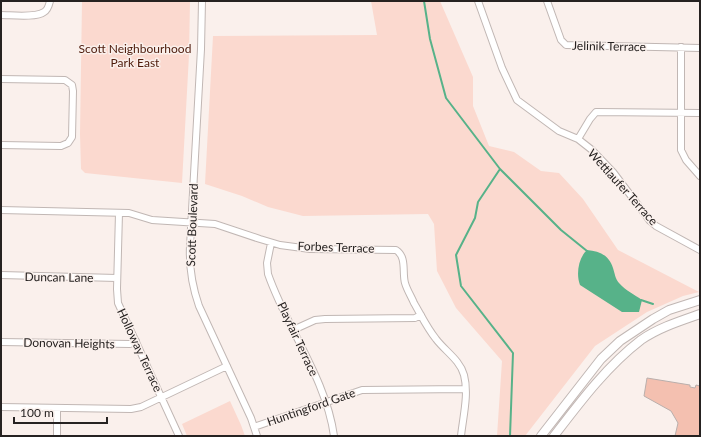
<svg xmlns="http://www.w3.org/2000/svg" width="701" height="437" viewBox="0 0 701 437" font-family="Lato,sans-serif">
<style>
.green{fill:#fbd9cf}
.water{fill:#57b289}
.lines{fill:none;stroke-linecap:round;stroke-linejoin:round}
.stream{stroke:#57b289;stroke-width:2}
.building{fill:#f4c0b0;stroke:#baafac}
.minor-casing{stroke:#c1b7b4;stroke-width:8}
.major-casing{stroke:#c1b7b4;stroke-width:10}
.minor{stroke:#fff;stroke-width:6}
.major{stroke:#fff;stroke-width:8}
.labels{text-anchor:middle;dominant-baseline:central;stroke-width:3;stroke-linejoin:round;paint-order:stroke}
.street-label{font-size:12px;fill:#262221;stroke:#faf0ec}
.park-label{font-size:12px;fill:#4d1a0a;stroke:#faf0ec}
</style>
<rect width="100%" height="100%" fill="#faf0ec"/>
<path class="green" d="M82,1H190L189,55L182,183L85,173L81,169L80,134Z
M371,1H440L473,77V106L489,146L514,152L541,171L559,173L583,199L618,250L699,292L683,296L647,312L595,346L525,436H497L502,361L456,308L437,271L434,224L428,214L303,216L268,207L242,196L205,184L213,36L377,35Z
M230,401L241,425L245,436H187L182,424Z"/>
<path class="water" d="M587,250C599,251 609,255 613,268C615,274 615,278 619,283C625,290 635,295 642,300L639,312H622L580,285C576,275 578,258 587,250Z"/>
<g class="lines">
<path class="stream" d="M424,1L430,39L446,98L500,169L561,230L587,251
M500,169L478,202L475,218L456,255L461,286L513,353L510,436
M641,300L653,304"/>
</g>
<path class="building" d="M647,378L690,385V387L695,388L696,385L700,386V436H675L678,423L671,411L644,396Z"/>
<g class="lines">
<g class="minor-casing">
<path id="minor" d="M202,1L201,49L190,246C189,267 192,286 199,306L251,418L257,436
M478,1L502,68L517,100L559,131L578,139L592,150L613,172L650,221L656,226L700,250
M547,1L561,40L566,45L700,48
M1,15C11,15 36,18 44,12C48,10 49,5 50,1
M681,47V150L686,160L700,176
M1,79L65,80L72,85L73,91L72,137L68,143L61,146L1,145
M578,139L590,119L596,112L700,113
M1,210L129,213L152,220L215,224L260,239L280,245L310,249L396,250C407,257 402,272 405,283C407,290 411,296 414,303C421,315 427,328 436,339C445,351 460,360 464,375C469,394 463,417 461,436
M119,213L117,289L118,303L179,436
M271,243L267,263L268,274C287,329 326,378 334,436
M1,275L117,278
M293,330L315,320L325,319L415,318L421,315
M1,342L130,344L136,341
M1,407L131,409L141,407L227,366
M254,427L362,390L465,389
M57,436V409"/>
</g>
<g class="major-casing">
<path id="major" d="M541,436L601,359L620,341L653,319L669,310L700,300
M554,436C580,402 607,366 641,340C658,328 680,321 700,314"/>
</g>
<use href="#minor" class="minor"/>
<use href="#major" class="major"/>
</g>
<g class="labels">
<g class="street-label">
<text transform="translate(609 46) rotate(1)">Jelinik Terrace</text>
<text transform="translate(623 187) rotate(48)">Wettlaufer Terrace</text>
<text transform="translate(192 225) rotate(-88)">Scott Boulevard</text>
<text transform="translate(336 247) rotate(2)">Forbes Terrace</text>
<text transform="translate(59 277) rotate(1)">Duncan Lane</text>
<text transform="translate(298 339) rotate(65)">Playfair Terrace</text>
<text transform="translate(69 343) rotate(1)">Donovan Heights</text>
<text transform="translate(140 350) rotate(65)">Holloway Terrace</text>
<text transform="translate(311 407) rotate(-19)">Huntingford Gate</text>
</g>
<g class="park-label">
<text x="135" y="48">Scott Neighbourhood<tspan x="135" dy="14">Park East</tspan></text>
</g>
</g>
<rect width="701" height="437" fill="none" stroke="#262221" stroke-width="4"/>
<path d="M14 417v6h93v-6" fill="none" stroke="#262221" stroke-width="2"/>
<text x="20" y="417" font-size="12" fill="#262221" stroke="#faf0ec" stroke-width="3" paint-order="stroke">100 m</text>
</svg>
